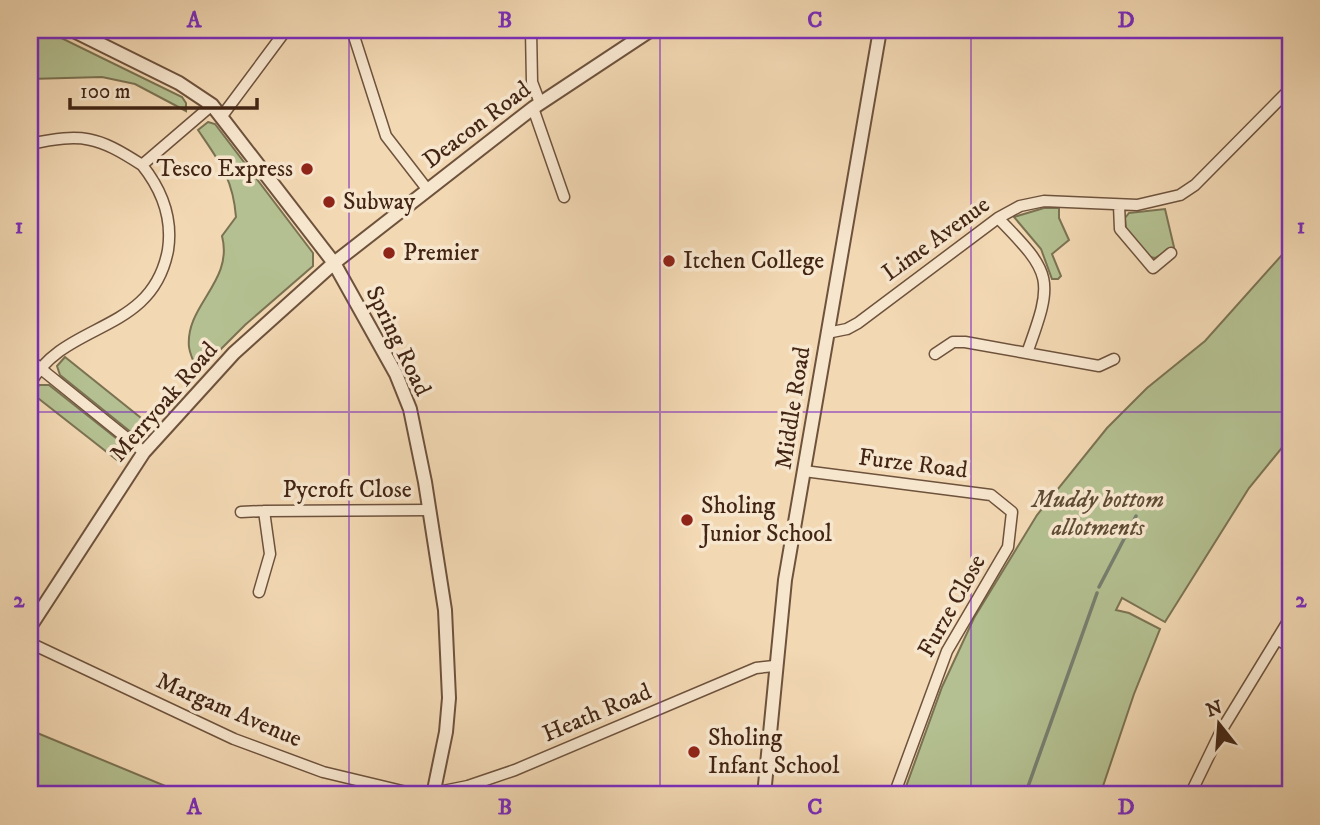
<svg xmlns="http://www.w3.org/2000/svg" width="1320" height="825" viewBox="0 0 1320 825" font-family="'IM FELL DW Pica',serif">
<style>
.green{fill:#b4c091;stroke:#7b7252;stroke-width:2}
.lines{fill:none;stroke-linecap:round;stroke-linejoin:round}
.stream{stroke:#777e6f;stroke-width:3.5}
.minor-casing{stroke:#6e523c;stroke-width:13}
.tertiary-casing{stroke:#6e523c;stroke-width:16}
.minor{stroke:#f7e6ce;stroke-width:10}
.tertiary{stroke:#f7e6ce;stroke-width:12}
.grid{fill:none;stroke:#7b2cbf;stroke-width:2;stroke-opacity:0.55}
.poi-dot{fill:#8f2418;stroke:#f7e6ce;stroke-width:2.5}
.labels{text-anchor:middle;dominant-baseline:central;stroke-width:7;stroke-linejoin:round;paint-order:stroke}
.street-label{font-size:24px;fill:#422514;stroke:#f7e6ce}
.poi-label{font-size:24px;fill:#422514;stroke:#f7e6ce;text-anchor:start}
.park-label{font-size:24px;font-style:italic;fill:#5e4c33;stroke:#f7e6ce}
.neatline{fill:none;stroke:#7b2cbf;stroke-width:2.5}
.grid-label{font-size:23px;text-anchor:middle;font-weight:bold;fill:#7b2cbf}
</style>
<rect width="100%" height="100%" fill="#f2d8b3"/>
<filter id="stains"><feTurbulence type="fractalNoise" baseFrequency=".00286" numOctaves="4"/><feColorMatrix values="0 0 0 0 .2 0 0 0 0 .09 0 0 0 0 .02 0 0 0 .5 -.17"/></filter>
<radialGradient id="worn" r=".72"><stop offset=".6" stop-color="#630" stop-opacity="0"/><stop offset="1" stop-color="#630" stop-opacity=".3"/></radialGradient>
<path class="green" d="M30,30H45L182,97L186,103V111L135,84L102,77L30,79Z
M208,122L215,124L313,253V266L245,325L198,372C195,365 190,355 189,347C185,305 234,282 222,236L236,217C233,178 219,161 198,130Z
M1044,208H1059V218L1069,240L1052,254L1061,276L1058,279H1052L1041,249L1014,217Z
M1165,209L1174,247L1155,258L1150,257L1126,230L1125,218L1129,213Z
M1290,246V438L1249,488L1165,622L1122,598L1116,610L1129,613L1160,629L1134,694L1100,795H903L942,687L974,618L1037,515L1107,428L1147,388L1205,341Z
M65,357L146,422L138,433H132L60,375L57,366Z
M39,385H49L126,446L117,460L34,395Z
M30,730L187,795H30Z"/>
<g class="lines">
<path class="stream" d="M1099,587L1136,516
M1025,795L1097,593"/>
<g class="minor-casing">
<path id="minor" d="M352,30L386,136L427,189
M531,30L532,82L540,103
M533,108L564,197
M222,116L286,30
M30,144C83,133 97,136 142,165L212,105
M1119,205L1120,229L1153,268L1171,253
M998,218C1053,274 1054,279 1027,353
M827,333L847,329L858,323L998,218L1020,206L1044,201L1137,205L1180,195L1195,185L1290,89
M935,354L953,342H965L1099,366L1114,359
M30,360L144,452
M30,384C65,320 152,335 168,250C173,217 162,190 142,165
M804,471L991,495L1012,512L1008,547L947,651L894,795
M241,512L264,511
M259,592L270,554L264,511L430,510
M1277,639L1290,647
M30,643L234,739L323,772L419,795
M433,793L468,786L515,770L756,668L774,666
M1190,795L1221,731L1290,618"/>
</g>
<g class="tertiary-casing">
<path id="tertiary" d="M72,30L179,83L212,105L334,263L396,374L410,409L425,482L445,610L449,698L446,732L433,795
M30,627L144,452L234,353L334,263L533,108L651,30
M764,795L785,580L880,30"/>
</g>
<use href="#minor" class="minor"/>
<use href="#tertiary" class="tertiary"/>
</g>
<path class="grid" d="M349,30V795M660,30V795M971,30V795M30,412H1290"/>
<g class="poi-dot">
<circle cx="307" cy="169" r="7"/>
<circle cx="329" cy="202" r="7"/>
<circle cx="389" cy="253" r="7"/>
<circle cx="669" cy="261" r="7"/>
<circle cx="687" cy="520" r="7"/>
<circle cx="694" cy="752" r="7"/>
</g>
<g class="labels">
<g class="street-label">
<text transform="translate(477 125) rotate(-37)">Deacon Road</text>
<text transform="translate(936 239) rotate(-36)">Lime Avenue</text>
<text transform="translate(398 341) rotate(64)">Spring Road</text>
<text transform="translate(164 402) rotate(-49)">Merryoak Road</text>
<text transform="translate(793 408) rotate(-81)">Middle Road</text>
<text transform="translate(913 464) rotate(7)">Furze Road</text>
<text x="347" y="490">Pycroft Close</text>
<text transform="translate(952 606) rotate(-61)">Furze Close</text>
<text transform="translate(229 710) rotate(23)">Margam Avenue</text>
<text transform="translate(597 713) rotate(-23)">Heath Road</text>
</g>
<g class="poi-label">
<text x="293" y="169" text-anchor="end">Tesco Express</text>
<text x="343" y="202">Subway</text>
<text x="403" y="253">Premier</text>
<text x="683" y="261">Itchen College</text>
<text x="701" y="506">Sholing<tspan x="701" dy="28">Junior School</tspan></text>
<text x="708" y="738">Sholing<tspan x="708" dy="28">Infant School</tspan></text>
</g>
<g class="park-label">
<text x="1098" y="500">Muddy bottom<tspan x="1098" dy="28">allotments</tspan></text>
</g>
</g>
<rect width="1320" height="825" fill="none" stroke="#f2d8b3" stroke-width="77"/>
<g transform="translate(1219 724) rotate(343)" stroke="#f7e6ce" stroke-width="5" paint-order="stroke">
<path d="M0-5L12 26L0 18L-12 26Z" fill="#422514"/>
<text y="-10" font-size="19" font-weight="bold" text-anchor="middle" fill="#422514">N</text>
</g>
<path d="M70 98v10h187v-10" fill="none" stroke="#422514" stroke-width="3.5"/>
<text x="80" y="98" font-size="21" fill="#422514" stroke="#f7e6ce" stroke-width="5" paint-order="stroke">100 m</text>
<rect x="38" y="38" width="1244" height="748" class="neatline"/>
<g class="grid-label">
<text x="194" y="27">A</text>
<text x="505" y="27">B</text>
<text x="815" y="27">C</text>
<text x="1126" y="27">D</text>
<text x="19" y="233">1</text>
<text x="1301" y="233">1</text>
<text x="19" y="607">2</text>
<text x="1301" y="607">2</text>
<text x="194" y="814">A</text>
<text x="505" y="814">B</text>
<text x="815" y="814">C</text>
<text x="1126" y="814">D</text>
</g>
<rect width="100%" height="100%" filter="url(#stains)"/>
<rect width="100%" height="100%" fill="url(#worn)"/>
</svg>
